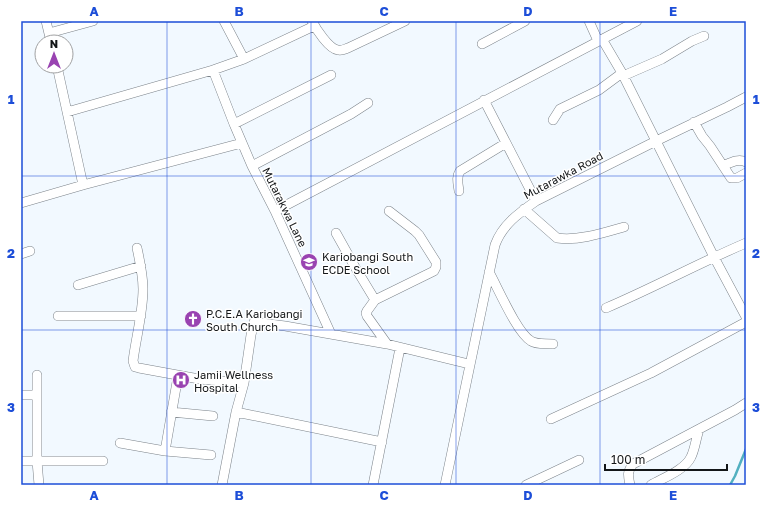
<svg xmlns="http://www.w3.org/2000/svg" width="767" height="506" viewBox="0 0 767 506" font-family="'Golos Text',sans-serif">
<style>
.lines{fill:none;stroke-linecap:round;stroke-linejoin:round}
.stream{stroke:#52b0c0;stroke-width:2.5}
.minor-casing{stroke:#7c838a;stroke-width:10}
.minor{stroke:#fff;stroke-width:9}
.grid{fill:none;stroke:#1d4ed8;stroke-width:1;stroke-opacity:0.55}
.labels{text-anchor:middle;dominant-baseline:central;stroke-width:3;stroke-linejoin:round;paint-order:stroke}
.street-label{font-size:11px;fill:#131618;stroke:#fff}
.poi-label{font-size:11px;fill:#131618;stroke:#fff;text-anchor:start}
.neatline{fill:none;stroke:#1d4ed8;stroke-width:1.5}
.grid-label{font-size:13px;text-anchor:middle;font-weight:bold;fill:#1d4ed8}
</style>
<rect width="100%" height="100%" fill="#f2f9ff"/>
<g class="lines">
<path class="stream" d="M730,485L735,476L746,449"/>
<g class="minor-casing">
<path id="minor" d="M46,21L51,42
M224,21L244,59
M312,21C316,29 329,49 338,50C342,51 345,49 348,48L405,21
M589,21L598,41
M49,33L93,21
M602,39L622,73L714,257L746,317
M482,44L525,21
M57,66L83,185
M213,70L234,124L252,166L275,211L331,334
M623,76L662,59L692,41L704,36
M484,100L536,201
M67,112L213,70L244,59L314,26
M553,120L560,109L599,90L622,73
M694,122L702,136L710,146L731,178H737L746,173
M234,124L331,75
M252,166L351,114L368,103
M723,166C730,163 738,158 746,162
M459,191C458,183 456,177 460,171L506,143
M21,203L83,185L242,143
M524,209L557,238C579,241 603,233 624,227
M275,211L637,21
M336,233L355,267L375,300
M137,248C140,262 143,275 143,289C143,313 136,337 133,361L135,367L139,368L199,379L244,383
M21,254L30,251
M489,272C498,288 517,333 531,341C537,345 546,343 553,344
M78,285L141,266
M606,308C653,288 699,263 746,243
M58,316H141
M387,344L367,316L366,313L367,311L375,300L434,271L436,267V262L419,235L415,231L389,211
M37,375V461L39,485
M21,395H37
M171,412L213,416
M236,412L382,442
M551,419L651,373L746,322
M120,443L165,451L178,376
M165,451L211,455
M21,461H103
M222,485L236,412L244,383L251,335L254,322L285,326L387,344L469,364
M373,485L400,348
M445,485L495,245C502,225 519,213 536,201L656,141L727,107L746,97
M526,485L579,460
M630,485C628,475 627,472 633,464L735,410L746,403
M651,485C663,478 685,470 691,457C695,449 696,438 699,430"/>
</g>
<use href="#minor" class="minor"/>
</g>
<path class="grid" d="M167,21V485M311,21V485M456,21V485M600,21V485M21,176H746M21,330H746"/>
<defs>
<g id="school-disc" transform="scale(0.9)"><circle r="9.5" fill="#9943b1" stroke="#fff"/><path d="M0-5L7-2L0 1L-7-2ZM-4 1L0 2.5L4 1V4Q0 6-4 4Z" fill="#fff"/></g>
<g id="church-disc" transform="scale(0.9)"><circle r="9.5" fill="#9943b1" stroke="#fff"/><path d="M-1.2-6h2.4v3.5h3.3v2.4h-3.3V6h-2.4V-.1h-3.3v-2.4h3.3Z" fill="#fff"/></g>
<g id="hospital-disc" transform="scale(0.9)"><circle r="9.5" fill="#9943b1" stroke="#fff"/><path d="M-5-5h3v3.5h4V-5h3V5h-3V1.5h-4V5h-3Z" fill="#fff"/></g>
</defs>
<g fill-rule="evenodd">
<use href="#school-disc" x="309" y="262"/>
<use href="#church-disc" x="193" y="319"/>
<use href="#hospital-disc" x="181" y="380"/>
</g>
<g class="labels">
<g class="street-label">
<text transform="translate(563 175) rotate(-28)">Mutarawka Road</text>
<text transform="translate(285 207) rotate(64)">Mutarakwa Lane</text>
</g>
<g class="poi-label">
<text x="322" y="256">Kariobangi South<tspan x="322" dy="13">ECDE School</tspan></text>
<text x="206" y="313">P.C.E.A Kariobangi<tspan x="206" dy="13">South Church</tspan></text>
<text x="194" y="374">Jamii Wellness<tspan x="194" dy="13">Hospital</tspan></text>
</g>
</g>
<rect width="767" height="506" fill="none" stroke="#ffffff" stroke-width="44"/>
<g transform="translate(54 54)"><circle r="19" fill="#ffffff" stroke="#a1a2a3"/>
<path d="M0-3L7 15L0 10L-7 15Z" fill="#9943b1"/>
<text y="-6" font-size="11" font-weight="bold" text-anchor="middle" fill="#131618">N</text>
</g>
<path d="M605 464v6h122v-6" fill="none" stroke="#131618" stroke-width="2"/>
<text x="611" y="464" font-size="12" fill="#131618" stroke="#ffffff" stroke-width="3" paint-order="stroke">100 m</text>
<rect x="22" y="22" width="723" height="462" class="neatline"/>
<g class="grid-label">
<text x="94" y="16">A</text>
<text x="239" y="16">B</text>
<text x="384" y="16">C</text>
<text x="528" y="16">D</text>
<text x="673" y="16">E</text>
<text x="11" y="104">1</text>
<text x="756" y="104">1</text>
<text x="11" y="258">2</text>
<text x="756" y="258">2</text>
<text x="11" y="412">3</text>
<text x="756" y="412">3</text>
<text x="94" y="500">A</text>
<text x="239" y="500">B</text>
<text x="384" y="500">C</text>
<text x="528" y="500">D</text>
<text x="673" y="500">E</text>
</g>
</svg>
